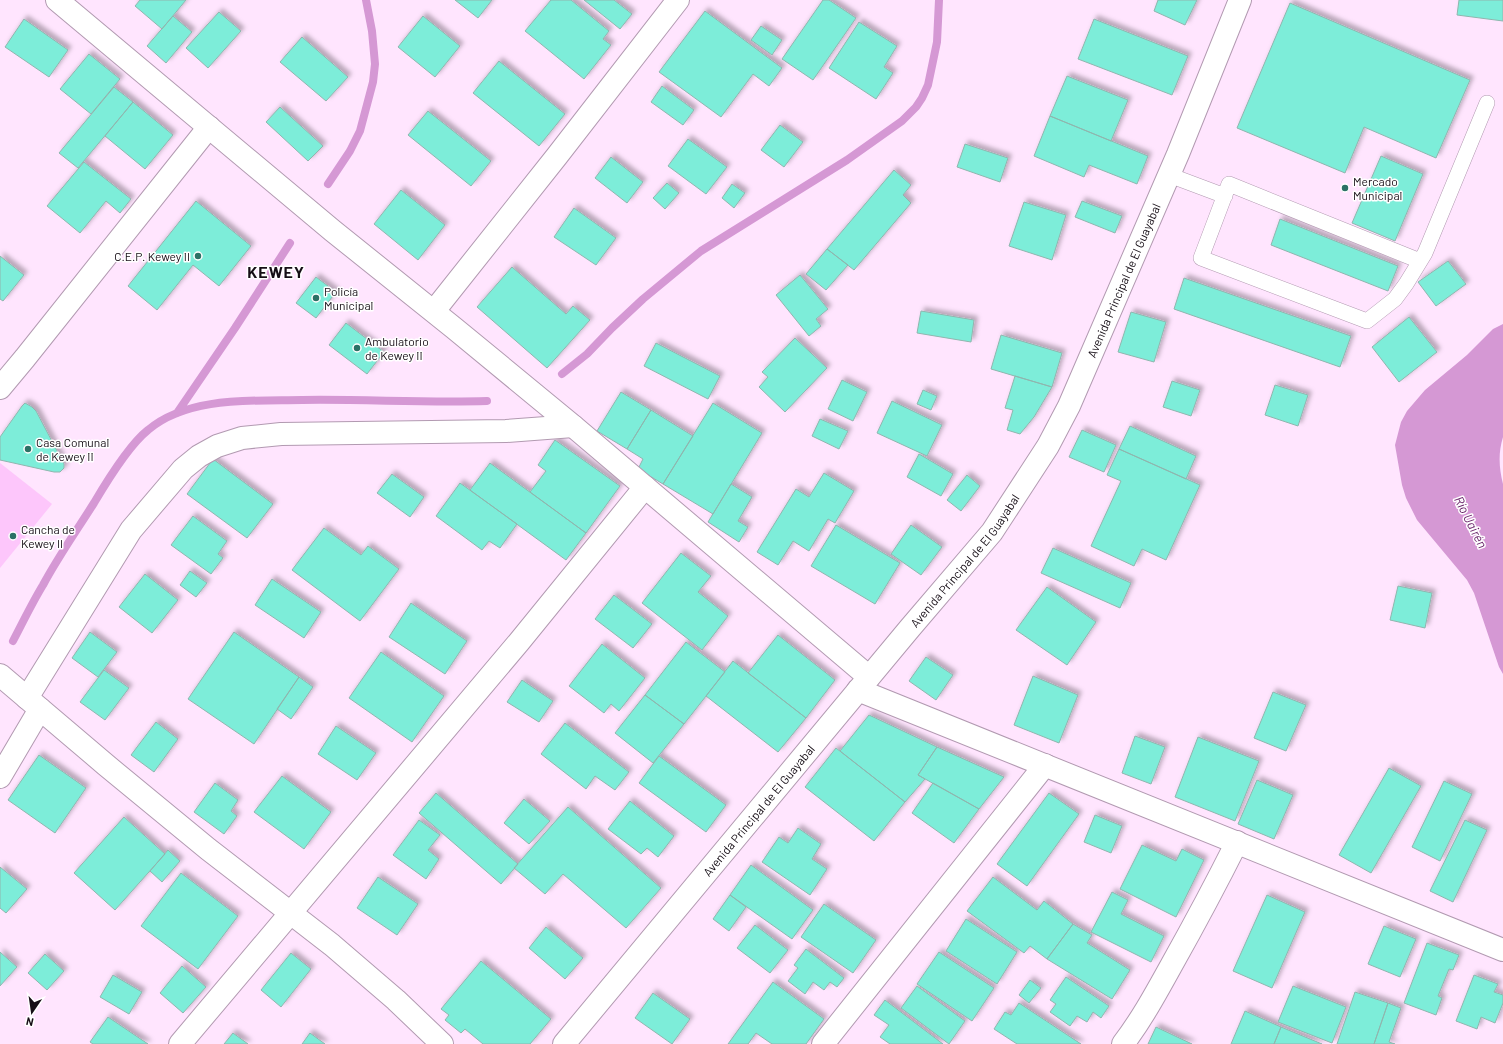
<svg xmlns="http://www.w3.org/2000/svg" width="1503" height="1044" viewBox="0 0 1503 1044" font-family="Barlow,sans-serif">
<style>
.green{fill:#fdc6fb}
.water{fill:#d598d4}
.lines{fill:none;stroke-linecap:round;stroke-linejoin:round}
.stream{stroke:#d598d4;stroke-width:8}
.building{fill:#7dedd9;stroke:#8fb6ae;filter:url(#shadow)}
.lane-casing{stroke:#b29ab1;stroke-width:16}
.street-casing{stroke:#b29ab1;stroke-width:24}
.lane{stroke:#fff;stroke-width:15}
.street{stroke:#fff;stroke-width:22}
.poi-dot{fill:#2b7165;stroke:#fff;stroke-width:1.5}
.labels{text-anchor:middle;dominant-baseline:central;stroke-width:3;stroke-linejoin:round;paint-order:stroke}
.poi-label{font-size:12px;fill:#160e16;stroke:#fff;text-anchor:start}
.street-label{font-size:12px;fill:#160e16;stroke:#fff}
.water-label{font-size:13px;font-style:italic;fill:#631b64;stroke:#fff}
.district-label{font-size:16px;font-weight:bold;letter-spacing:1px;fill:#160e16;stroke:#fff}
</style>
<defs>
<filter id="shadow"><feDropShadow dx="3.5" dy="-3.5" stdDeviation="2" flood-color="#0004"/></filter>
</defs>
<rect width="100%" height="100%" fill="#ffe5fe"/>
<path class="green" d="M0,463L52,504L0,568Z"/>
<path class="water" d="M1503,324V437C1498,453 1499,468 1503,484V674L1499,667L1474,593L1467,580L1417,520L1406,498L1402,485L1395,445L1401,422L1407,411L1425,390L1467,355L1493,329Z"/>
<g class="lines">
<path class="stream" d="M328,184L350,151L360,131L373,82L375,64L372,31L366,0
M562,374L587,354L612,328L643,299L701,251L847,160L902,121L916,107L922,98L928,85L932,66L937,42L939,0
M177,413L235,328L290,243
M13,641C23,622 32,603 43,585C58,557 77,530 94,503C107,481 129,445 148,430C188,396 253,401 302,400C364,399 425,403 487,401"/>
</g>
<path class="building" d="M140,0H186L162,29L135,6Z
M455,0H492L478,18Z
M551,0H571L609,31L603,39L611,45L584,79L525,31Z
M584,0H614L632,14L620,29Z
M823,0H829L856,18L813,80L782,59Z
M1158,0H1197L1185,25L1154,11Z
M1459,0H1503V21L1457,15Z
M1290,3L1470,80L1436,158L1364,127L1345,173L1237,128Z
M705,11L782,68L769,86L753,74L721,117L659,72Z
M219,12L241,31L208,68L186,48Z
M173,16L192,32L166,63L147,46Z
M423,16L460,46L435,77L398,47Z
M24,19L68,50L49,77L5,47Z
M1094,19L1188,56L1172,95L1078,59Z
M859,22L897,46L884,67L893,73L876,99L829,68Z
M761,26L782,40L772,55L751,40Z
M302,37L348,77L326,101L280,62Z
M89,54L120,79L91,114L60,89Z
M499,61L565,114L539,146L473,93Z
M1067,76L1128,100L1111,141L1050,116Z
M662,86L694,110L683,125L651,102Z
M114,87L133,102L78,168L59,153Z
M133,102L173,135L145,169L105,136Z
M280,107L323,146L308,161L266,122Z
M428,111L491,161L471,186L408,135Z
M1050,116L1148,156L1137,184L1089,165L1084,177L1034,156Z
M780,125L803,142L784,167L761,150Z
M688,139L727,167L706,194L668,166Z
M965,144L1008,158L1000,182L957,167Z
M1381,156L1423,174L1395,241L1352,223Z
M611,157L643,182L627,203L595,178Z
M84,162L131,199L120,213L106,201L80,233L47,206Z
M894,170L911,185L903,195L911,203L854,270L827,249Z
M667,183L679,193L665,209L653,198Z
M732,184L745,193L734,208L722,198Z
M401,190L445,225L418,260L374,224Z
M196,201L251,246L219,286L193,265L157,310L128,286Z
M1082,201L1122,216L1115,233L1075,217Z
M1024,202L1066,215L1052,260L1009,246Z
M574,208L616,238L596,265L554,237Z
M1280,219L1398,266L1388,291L1271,245Z
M827,249L848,265L826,290L806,274Z
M0,256L24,275L3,301L0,299Z
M1448,261L1466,284L1436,306L1418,282Z
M512,267L566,314L573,306L590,320L547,368L477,307Z
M800,275L828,309L816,319L821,326L809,336L776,295Z
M316,277L336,292L316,318L296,303Z
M1184,278L1351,336L1340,367L1174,309Z
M921,311L974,320L971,342L917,333Z
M1131,312L1166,322L1154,362L1118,352Z
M1409,317L1437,352L1399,382L1372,347Z
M346,323L384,352L367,374L329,345Z
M1001,335L1062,353L1052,387L991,369Z
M795,338L827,368L785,412L759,387L768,377L762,372Z
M656,343L720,376L708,399L644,366Z
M1015,376L1052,387L1034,417L1020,434L1007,430L1013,410L1005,408Z
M842,380L867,392L853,421L828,409Z
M1172,381L1200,390L1191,416L1163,407Z
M1275,385L1308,395L1298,426L1265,415Z
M923,390L937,396L931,410L917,404Z
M621,392L651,410L627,449L597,431Z
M892,401L942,425L927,456L877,433Z
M25,403L32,407L36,411L64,464V468L60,472H54L0,460V437L22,406Z
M713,403L762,433L713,514L663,484Z
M651,410L693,436L663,484L638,469L643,459L627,449Z
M820,419L848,431L839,449L812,436Z
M1130,426L1196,456L1186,479L1119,449Z
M1082,430L1116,445L1104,472L1069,457Z
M555,440L620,486L586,533L530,492L546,471L538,465Z
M1119,449L1200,485L1166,560L1142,549L1134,566L1091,546L1121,481L1107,475Z
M919,454L953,474L941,496L907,477Z
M213,459L273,504L247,538L187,494Z
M490,463L586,533L566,560L470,490Z
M824,473L854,491L835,523L828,519L809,551L793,541L778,565L757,552L796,489L809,497Z
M392,474L424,497L410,517L377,493Z
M967,475L980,486L961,511L947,500Z
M460,483L517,524L500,548L489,541L482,550L436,516Z
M731,484L752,497L738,521L748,527L739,542L708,522Z
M193,516L227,541L218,554L223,558L211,574L171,545Z
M836,525L900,563L875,604L811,566Z
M911,525L942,547L921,575L891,554Z
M324,528L361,555L368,546L399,569L360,621L292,570Z
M1053,548L1131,583L1120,608L1041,573Z
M681,553L711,576L698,592L728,616L702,650L642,603Z
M190,571L207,583L196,597L180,585Z
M145,574L178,600L152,633L119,607Z
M272,579L321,612L304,638L255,605Z
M1398,586L1432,593L1425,628L1390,620Z
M1047,587L1096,622L1067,665L1016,630Z
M614,595L652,624L633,648L595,619Z
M411,603L467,641L445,674L389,637Z
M90,632L117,652L98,677L72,658Z
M234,632L299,677L254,744L188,699Z
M778,635L835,680L806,718L748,673Z
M686,642L725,672L684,724L645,695Z
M602,644L645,678L619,711L611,704L604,713L569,686Z
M381,652L444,696L412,742L349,698Z
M926,657L953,675L936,700L909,681Z
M733,661L806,718L778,752L706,696Z
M104,670L129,688L105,720L80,702Z
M1033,676L1078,695L1059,743L1014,725Z
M299,677L313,687L291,719L277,709Z
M522,680L553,701L539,722L507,702Z
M1273,692L1306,705L1286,751L1254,738Z
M645,695L684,724L653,763L615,733Z
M869,715L937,747L918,775L925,779L905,802L840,751Z
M156,722L178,739L154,772L131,755Z
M565,723L629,772L615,790L595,776L586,789L541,754Z
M336,726L376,753L357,780L318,754Z
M1135,736L1165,747L1151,784L1122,773Z
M1198,737L1259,761L1235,821L1175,797Z
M937,747L1004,777L979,809L918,775Z
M836,748L905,802L874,841L805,787Z
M39,755L86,788L55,833L8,800Z
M659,756L726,805L706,832L639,783Z
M1389,768L1421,786L1371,873L1339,855Z
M282,776L331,812L304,849L254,812Z
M1257,780L1293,795L1274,839L1238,824Z
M1444,781L1472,794L1440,861L1412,847Z
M215,783L238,800L231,811L237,816L224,834L194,812Z
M933,783L979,809L954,843L912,813Z
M436,793L518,864L501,884L419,813Z
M1049,793L1079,814L1027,886L997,864Z
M524,799L550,821L529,844L504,823Z
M630,801L674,836L658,857L647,848L641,854L608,829Z
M568,807L661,888L626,928L563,874L545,894L514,868Z
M1095,815L1122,826L1111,853L1084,842Z
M124,817L165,854L115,910L74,873Z
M419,820L440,835L428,850L439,859L426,879L393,855Z
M1465,820L1487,830L1453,902L1430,891Z
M798,828L821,844L812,859L827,869L810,895L762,862L779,837L788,843Z
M1142,845L1176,861L1182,849L1204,860L1176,917L1120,889Z
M168,850L180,861L162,882L150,871Z
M751,865L813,910L792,939L730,895Z
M0,867L27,889L6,913L0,908Z
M181,873L238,916L198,969L141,926Z
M378,877L418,904L397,935L357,908Z
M993,877L1037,910L1044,901L1073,924L1047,959L1030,946L1024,953L967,911Z
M1112,892L1128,900L1121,914L1164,936L1151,962L1091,932Z
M730,895L746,907L729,931L713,919Z
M1267,895L1305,912L1272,988L1233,971Z
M824,904L876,940L853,973L801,937Z
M966,919L1017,952L997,984L946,951Z
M1073,924L1092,935L1087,943L1130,970L1112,999L1047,959Z
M755,925L788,950L770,973L737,948Z
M1384,926L1416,939L1400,977L1368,964Z
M546,927L583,958L565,979L529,948Z
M1427,943L1459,955L1453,970L1449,969L1438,996L1442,998L1436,1015L1404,1003Z
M806,949L844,978L837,987L830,982L824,990L813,982L805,994L788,981L798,968L794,965Z
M0,952L17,967L0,986Z
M939,952L994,988L972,1021L917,984Z
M291,953L311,969L281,1007L261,990Z
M45,954L64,971L47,990L28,973Z
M481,961L551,1019L530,1044H483L465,1029L461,1033L445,1020L449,1015L441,1009Z
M182,966L206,987L183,1013L160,993Z
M113,975L142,992L129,1014L100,997Z
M1474,975L1498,984L1494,992L1503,995V1003L1495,1023L1481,1017L1477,1029L1456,1021Z
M1066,977L1109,1006L1101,1018L1093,1012L1087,1022L1077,1016L1070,1026L1050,1012L1056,1004L1050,1000Z
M1030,980L1041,988L1029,1003L1019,995Z
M773,982L824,1019L806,1044H772L756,1033L748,1044H728Z
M917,986L965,1021L949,1044L901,1008Z
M1293,986L1346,1007L1332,1043L1278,1022Z
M1355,992L1388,1003L1374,1044H1337Z
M653,993L690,1019L672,1044L635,1018Z
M885,1000L943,1044H890L880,1037L889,1025L874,1015Z
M1019,1003L1081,1044H1017L994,1029L1005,1012L1011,1015Z
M1388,1003L1401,1008L1389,1042L1395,1044H1374Z
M1245,1011L1281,1027L1274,1044H1231Z
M108,1017L148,1044H93L90,1042Z
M1156,1027L1192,1044H1148Z
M1281,1027L1322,1044H1274Z
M233,1033L248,1044H224Z
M310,1033L325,1044H302Z"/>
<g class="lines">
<g class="lane-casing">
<path id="lane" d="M1169,175L1225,196
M1420,261L1229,184L1201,258L1367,321L1395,299L1406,284L1425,253L1487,103"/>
</g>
<g class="street-casing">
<g id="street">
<path d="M57,0L333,231L454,328L573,426L869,677"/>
<path d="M434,311L557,156L678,0"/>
<path d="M0,388L25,358L209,127"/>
<path d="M0,675L106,765L208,849L332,945L396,1000L442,1044"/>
<path d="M858,690L1503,950"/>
<path d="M27,698L131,530L183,469L199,456L217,446L242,438L281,434L506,431L573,426"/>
<path d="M0,777L40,709"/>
<path d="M180,1044L519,642L645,487"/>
<path id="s1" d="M564,1044L910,628L992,532L1048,446L1069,406L1178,154L1240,0"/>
<path d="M823,1044L1045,765"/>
<path d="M1123,1044C1142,1019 1156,993 1171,966C1194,925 1216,884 1237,842"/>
</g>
</g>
<use href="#lane" class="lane"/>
<use href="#street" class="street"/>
</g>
<g class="poi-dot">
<circle cx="1345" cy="188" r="4"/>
<circle cx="198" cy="256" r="4"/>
<circle cx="316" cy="298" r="4"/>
<circle cx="357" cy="348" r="4"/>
<circle cx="28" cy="449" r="4"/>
<circle cx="13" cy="536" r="4"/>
</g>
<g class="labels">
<g class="poi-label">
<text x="1353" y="181">Mercado<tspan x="1353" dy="14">Municipal</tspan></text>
<text x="190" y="256" text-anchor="end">C.E.P. Kewey II</text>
<text x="324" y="291">Policía<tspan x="324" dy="14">Municipal</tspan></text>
<text x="365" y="341">Ambulatorio<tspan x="365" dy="14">de Kewey II</tspan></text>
<text x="36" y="442">Casa Comunal<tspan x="36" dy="14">de Kewey II</tspan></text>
<text x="21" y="529">Cancha de<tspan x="21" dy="14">Kewey II</tspan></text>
</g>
<g class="street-label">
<text stroke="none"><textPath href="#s1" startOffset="952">Avenida Principal de El Guayabal</textPath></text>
<text stroke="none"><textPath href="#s1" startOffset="628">Avenida Principal de El Guayabal</textPath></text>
<text stroke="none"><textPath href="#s1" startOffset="304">Avenida Principal de El Guayabal</textPath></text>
</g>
<g class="water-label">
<text transform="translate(1471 522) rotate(63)">Río Uairén</text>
</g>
<g class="district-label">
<text x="276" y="271">KEWEY</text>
</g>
</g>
<g transform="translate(32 1012) rotate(193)" stroke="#ffffff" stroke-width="3" paint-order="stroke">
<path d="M0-3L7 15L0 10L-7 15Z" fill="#160e16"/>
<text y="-6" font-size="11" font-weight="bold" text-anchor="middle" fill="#160e16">N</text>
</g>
</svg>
